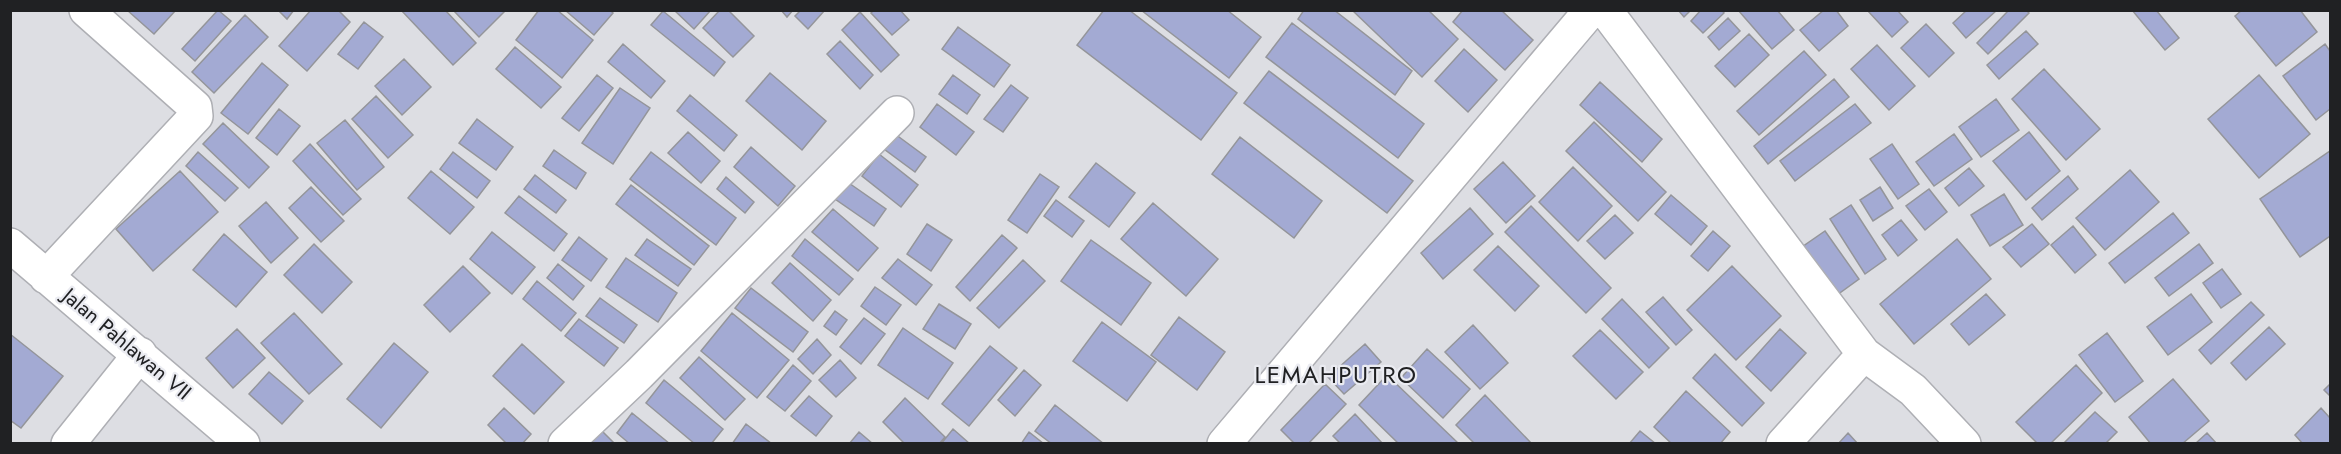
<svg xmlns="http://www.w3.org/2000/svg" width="2341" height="454" viewBox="0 0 2341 454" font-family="Jost,sans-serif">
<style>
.building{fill:#a3aad3;stroke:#94959a;stroke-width:1.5}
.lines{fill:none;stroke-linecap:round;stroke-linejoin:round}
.minor-casing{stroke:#aeafb4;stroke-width:36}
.minor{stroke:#fff;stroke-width:33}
.labels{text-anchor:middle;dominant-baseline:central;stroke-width:4.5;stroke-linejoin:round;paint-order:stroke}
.street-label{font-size:21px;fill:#202123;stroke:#eaebf1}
.quarter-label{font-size:24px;letter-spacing:1.5px;fill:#202123;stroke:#eaebf1}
</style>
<rect width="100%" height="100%" fill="#dddee3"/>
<path class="building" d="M127,10H176L154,34Z
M218,10L231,21L195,61L182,49Z
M278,10H294L287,19Z
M311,10H338L350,22L307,71L279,46Z
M401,10H445L476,43L453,65Z
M453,10H506L479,37Z
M539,10H557L593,40L562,78L516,40Z
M565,10H610L613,13L594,35Z
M674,10H711L694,29Z
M720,10H728L754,36L733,57L703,28Z
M781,10H793L787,17Z
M801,10H825L808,29L795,16Z
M874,10H900L909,20L892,35L871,13Z
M1104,10H1129L1237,93L1201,140L1077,45Z
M1141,10H1227L1261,37L1229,78Z
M1304,10H1334L1412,71L1395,95L1298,19Z
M1352,10H1428L1458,39L1422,77Z
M1463,10H1501L1533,40L1505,70L1453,22Z
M1678,10H1691L1684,17Z
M1701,10H1722L1724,13L1703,33L1691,21Z
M1738,10H1777L1794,30L1772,49Z
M1824,10H1836L1848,26L1819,51L1800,30Z
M1867,10H1897L1908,22L1892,37Z
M1967,10H1997L1966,38L1953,23Z
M2009,10H2026L2029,13L1988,54L1977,43Z
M2132,10H2156L2179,38L2165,50Z
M2242,10H2300L2317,32L2276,66L2235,16Z
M663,11L725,62L714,76L651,25Z
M860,12L899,55L881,72L842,30Z
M245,15L268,37L214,93L192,72Z
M1728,18L1740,31L1719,50L1708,37Z
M364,22L383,37L358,69L338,54Z
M1292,23L1424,124L1398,158L1266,57Z
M1926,24L1954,53L1929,77L1901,48Z
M958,27L1010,65L994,87L942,49Z
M2026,31L2038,44L1999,79L1987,65Z
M1749,34L1769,55L1735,87L1715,66Z
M840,41L873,75L860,89L827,54Z
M623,44L665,81L651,98L608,62Z
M2325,44L2330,51V109L2316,120L2283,76Z
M1877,45L1915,86L1889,110L1851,69Z
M515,47L561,87L541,108L496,69Z
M1464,49L1497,80L1468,112L1435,81Z
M1804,51L1826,75L1759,135L1737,111Z
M404,59L431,87L402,115L375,86Z
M262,63L288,85L248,134L221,113Z
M2044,69L2100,129L2066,160L2012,99Z
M1269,71L1413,181L1387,213L1244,103Z
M770,73L826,121L802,150L746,101Z
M597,75L613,88L579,131L562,118Z
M953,75L980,95L967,114L939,94Z
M2259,75L2310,134L2259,178L2208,119Z
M1834,79L1849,97L1768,164L1754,146Z
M1600,82L1662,139L1642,162L1580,105Z
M1011,85L1028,98L1003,132L984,119Z
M620,88L650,108L613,164L582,143Z
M690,95L737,135L724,151L677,111Z
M376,96L413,135L388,158L352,119Z
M1996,99L2019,130L1981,157L1959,127Z
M937,104L974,132L956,155L920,127Z
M1855,104L1871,123L1795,181L1780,161Z
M279,109L300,126L277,155L256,138Z
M477,119L513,147L496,170L459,143Z
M345,120L384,167L357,190L317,143Z
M1594,122L1666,192L1638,221L1566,151Z
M223,123L269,167L249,188L203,144Z
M688,132L720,161L701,183L668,153Z
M2029,132L2060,171L2026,200L1993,161Z
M895,134L926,157L915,172L884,149Z
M1954,134L1972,159L1934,186L1916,162Z
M1240,137L1322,201L1294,238L1212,174Z
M310,144L361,199L343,215L293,161Z
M1892,144L1919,184L1898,199L1870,159Z
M751,147L795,186L778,206L734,167Z
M554,150L586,173L576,189L543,166Z
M2330,151V236L2300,257L2260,199Z
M198,152L238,188L225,201L186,166Z
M453,152L490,181L477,198L440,169Z
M651,152L736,218L716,245L630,179Z
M879,154L918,185L901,207L862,176Z
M1503,162L1535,196L1506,223L1474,189Z
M1096,163L1135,193L1109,227L1069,197Z
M1573,167L1612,206L1578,241L1539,202Z
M1969,168L1984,186L1959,206L1945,188Z
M2130,170L2159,202L2105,250L2076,218Z
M180,171L218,212L153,271L116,229Z
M431,171L474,207L450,234L408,198Z
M1040,174L1059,187L1027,233L1008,220Z
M535,175L566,200L556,213L524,189Z
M2068,176L2078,189L2042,220L2032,208Z
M726,177L754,202L745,213L717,189Z
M846,181L886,209L874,226L835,199Z
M631,185L709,246L694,265L616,204Z
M311,187L344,221L321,242L289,208Z
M1880,187L1893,208L1873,221L1860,200Z
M1929,189L1947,212L1925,230L1906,206Z
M2004,194L2023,225L1990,246L1971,215Z
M1671,195L1707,226L1691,245L1655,214Z
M519,196L567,234L554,251L505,213Z
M1056,200L1084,221L1072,237L1044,216Z
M266,202L298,238L271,263L239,226Z
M1153,203L1218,259L1186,296L1121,239Z
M1851,205L1886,259L1865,274L1830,219Z
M1531,206L1611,288L1586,313L1505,232Z
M1470,208L1493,234L1443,279L1421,253Z
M833,209L878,248L858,271L812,232Z
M2173,213L2189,233L2125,283L2109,263Z
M1615,215L1633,233L1605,259L1587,241Z
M1901,220L1917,240L1898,256L1882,235Z
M927,224L952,240L931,271L907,254Z
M2032,224L2049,244L2021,267L2003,247Z
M2073,226L2096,255L2075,273L2051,245Z
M1713,231L1730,246L1708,271L1691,256Z
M1825,231L1859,279L1837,295L1802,247Z
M492,232L535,267L512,294L470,259Z
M224,234L267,272L236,307L193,270Z
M1002,235L1017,248L970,301L956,287Z
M579,237L607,259L591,281L562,260Z
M647,239L691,269L678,286L635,255Z
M805,239L853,279L839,295L792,256Z
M1957,239L1991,279L1914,344L1880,304Z
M1091,240L1151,283L1121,325L1061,281Z
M314,244L352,282L322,313L284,275Z
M2199,244L2213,263L2169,296L2155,278Z
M1498,246L1539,286L1515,311L1474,270Z
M626,258L677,293L658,322L606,287Z
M898,259L932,285L916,305L882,278Z
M1023,260L1045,281L999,328L977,308Z
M790,263L831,300L813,321L772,283Z
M558,264L584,286L573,300L547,278Z
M463,266L490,293L450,332L424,305Z
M1732,266L1781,316L1736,360L1687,310Z
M2222,269L2241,294L2221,308L2203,283Z
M537,281L576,313L561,331L523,299Z
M875,287L901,305L886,325L861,306Z
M751,288L808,332L793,352L735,308Z
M1986,294L2005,315L1969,345L1951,324Z
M2191,294L2212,322L2168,355L2147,327Z
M1663,297L1692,330L1676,345L1646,312Z
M600,298L637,325L624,343L586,316Z
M1622,299L1669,348L1649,368L1602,319Z
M2251,302L2264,315L2211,364L2199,350Z
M939,304L971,324L955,349L923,329Z
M835,311L847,320L836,335L824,326Z
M294,313L342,364L309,394L261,343Z
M732,313L789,360L757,398L701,351Z
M1179,317L1225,352L1197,390L1151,355Z
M864,318L885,334L861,364L840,347Z
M579,319L618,348L604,366L565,336Z
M1102,322L1156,362L1127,401L1073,361Z
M1473,325L1508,363L1480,389L1445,352Z
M2269,327L2285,344L2246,380L2231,363Z
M903,328L953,363L928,399L878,365Z
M237,329L265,358L233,388L206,358Z
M1780,329L1806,353L1771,391L1746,367Z
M1600,330L1643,372L1616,399L1573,356Z
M2107,333L2143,381L2115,402L2079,355Z
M10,334L63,376L21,428L10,420Z
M817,339L831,355L813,374L798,359Z
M394,343L428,372L381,428L347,399Z
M522,344L564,382L534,414L493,376Z
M1365,344L1381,362L1344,394L1328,377Z
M990,346L1017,368L969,426L942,404Z
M1427,349L1470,389L1443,418L1401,378Z
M1715,354L1764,403L1742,426L1693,378Z
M699,357L745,399L725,420L680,378Z
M840,360L856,378L836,397L819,380Z
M793,365L811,381L785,411L767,397Z
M2076,365L2102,393L2050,444H2038L2016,422Z
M1024,370L1041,385L1015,416L998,400Z
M269,372L303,401L282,424L249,394Z
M1387,375L1459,444H1399L1359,405Z
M2173,379L2209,421L2182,444H2151L2129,417Z
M664,380L723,429L711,444H695L646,403Z
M1325,384L1346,404L1308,444H1295L1281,430Z
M2330,384V396L2324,390Z
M1686,391L1730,432L1720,444H1672L1654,427Z
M1485,395L1532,444H1475L1456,425Z
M809,396L832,416L816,436L791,416Z
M905,398L945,437L939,444H905L883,422Z
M1055,405L1104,444H1052L1035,431Z
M504,408L531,434L522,444H507L488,425Z
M2321,408L2330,418V444H2303L2295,435Z
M2095,412L2117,432L2105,444H2063Z
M632,413L670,444H630L617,433Z
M1355,414L1383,444H1341L1333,436Z
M746,424L772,444H732Z
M600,429L615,444H587Z
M953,429L970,444H941Z
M1640,431L1656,444H1629Z
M859,432L873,444H849Z
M1029,432L1044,444H1021Z
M1848,433L1858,444H1838Z
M2207,433L2217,444H2195Z"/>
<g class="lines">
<g class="minor-casing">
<path id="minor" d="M1605,10L1864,354L1913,390L1964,444
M10,245L243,444
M46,277L196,116L195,107L86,10
M68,444L140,354
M565,444L639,374L897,113
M1224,444L1591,10
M1783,444L1864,354"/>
</g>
<use href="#minor" class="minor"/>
</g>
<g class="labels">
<g class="street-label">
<text transform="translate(127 344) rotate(40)">Jalan Pahlawan VII</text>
</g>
<g class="quarter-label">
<text x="1336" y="374">LEMAHPUTRO</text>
</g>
</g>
<rect width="2341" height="454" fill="none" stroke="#202123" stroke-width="24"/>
</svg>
